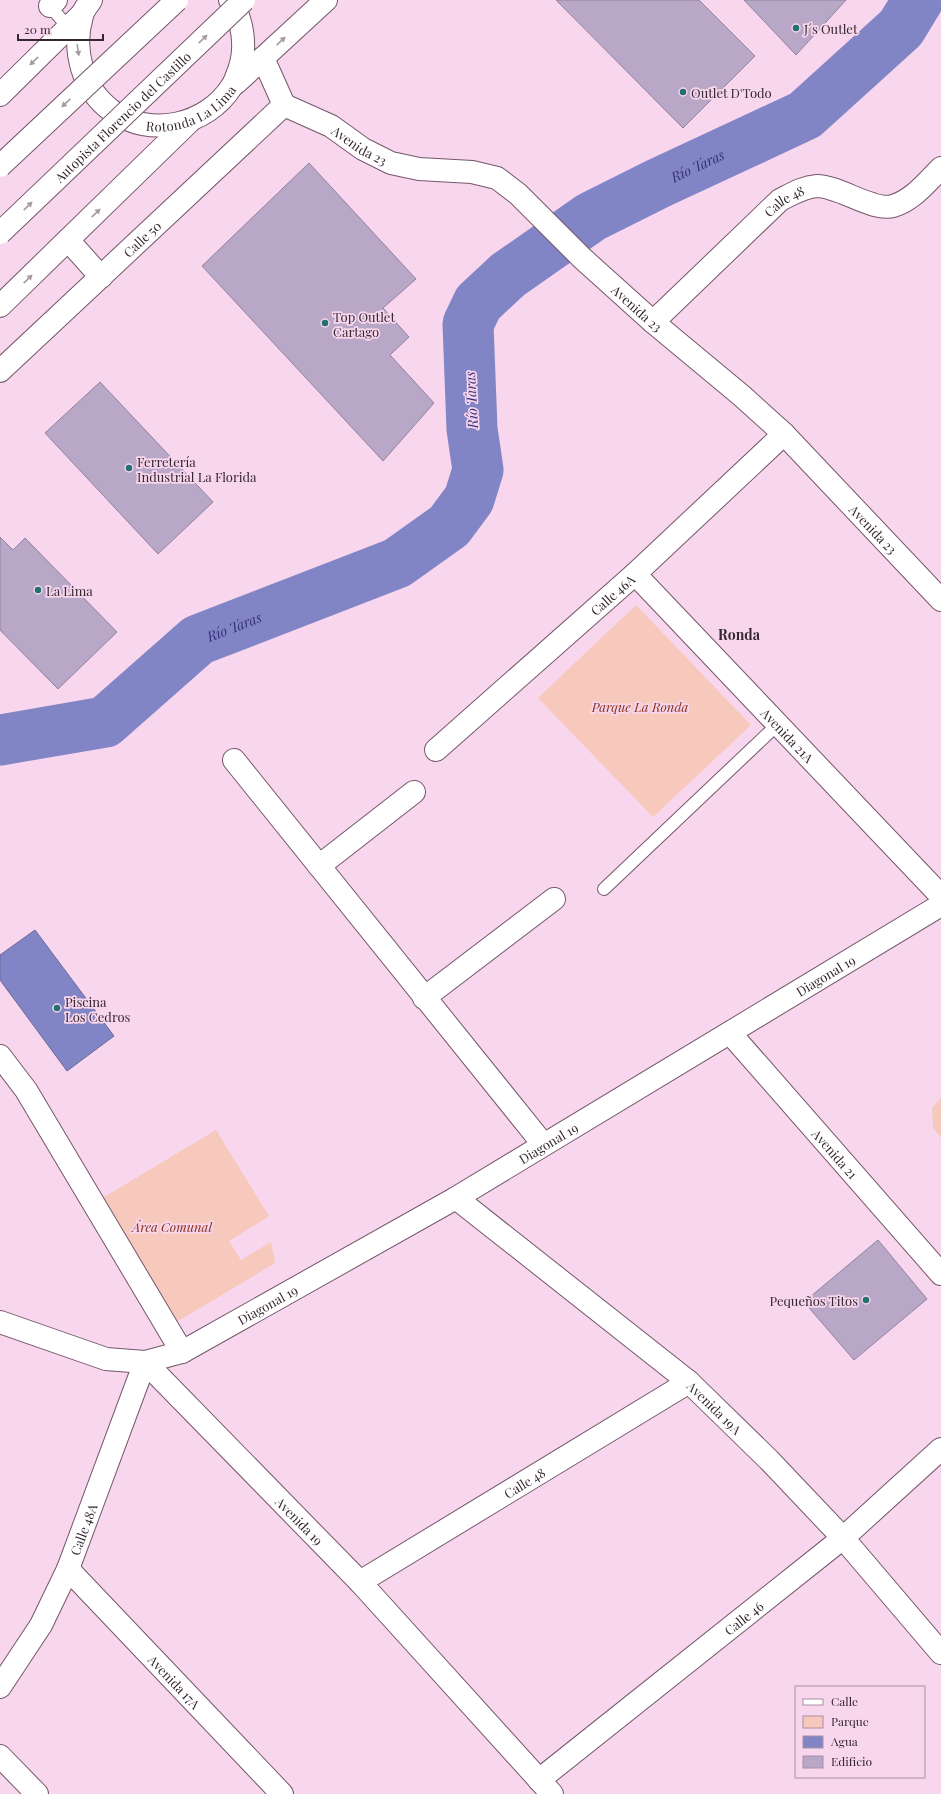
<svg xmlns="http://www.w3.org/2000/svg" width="941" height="1794" viewBox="0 0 941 1794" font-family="'Playfair Display',serif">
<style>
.green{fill:#f7c9bc}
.water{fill:#8285c5;stroke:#6b6998}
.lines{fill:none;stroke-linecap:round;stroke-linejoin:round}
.river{stroke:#8285c5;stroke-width:51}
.building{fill:#b8a7c6;stroke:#9282a0}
.lane-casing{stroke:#74576b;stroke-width:14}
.street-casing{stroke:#74576b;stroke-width:24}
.lane{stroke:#fff;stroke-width:12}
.street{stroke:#fff;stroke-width:22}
.highway-bridge-casing{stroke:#74576b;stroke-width:24;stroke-linecap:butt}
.highway-bridge{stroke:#fff;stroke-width:22}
.oneway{fill:#a49ea2}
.poi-dot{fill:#246f70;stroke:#f8d6ed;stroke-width:1.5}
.labels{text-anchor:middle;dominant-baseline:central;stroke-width:3.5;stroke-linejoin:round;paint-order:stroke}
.poi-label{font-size:13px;fill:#342730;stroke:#f8d6ed;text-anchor:start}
.street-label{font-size:13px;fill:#342730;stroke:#f8d6ed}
.park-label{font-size:13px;font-style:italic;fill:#883019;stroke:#f8d6ed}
.water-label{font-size:14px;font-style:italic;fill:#352f7b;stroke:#f8d6ed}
.neighbourhood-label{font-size:14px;font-weight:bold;fill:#342730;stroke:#f8d6ed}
</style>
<rect width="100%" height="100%" fill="#f8d6ed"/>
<path class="green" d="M636,605L751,725L653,817L538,698Z
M941,1098V1137L933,1128L932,1108Z
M216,1130L269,1216L229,1241L241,1260L271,1242L275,1263L165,1329L89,1206Z"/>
<path class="water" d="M35,930L114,1036L67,1071L0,980V955Z"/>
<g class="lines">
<path class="river" id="s1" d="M0,740L105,722L198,640L397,563L449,526L469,499L478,470L472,429L468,324L478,303L508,275L591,217L659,183L805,115L901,28L918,0"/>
</g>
<path class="building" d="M556,0H699L755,56L683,128Z
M744,0H846L796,55Z
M309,163L416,279L383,308L409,337L390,355L434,403L383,461L202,266Z
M100,382L213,502L158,554L45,433Z
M0,537L13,550L25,538L117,632L58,689L0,630Z
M878,1240L927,1299L854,1360L804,1302Z"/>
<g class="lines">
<g class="lane-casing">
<path id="lane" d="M47,3L69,28
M604,889L778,724"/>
</g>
<g class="street-casing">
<g id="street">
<path id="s2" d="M91,0C88,5 83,10 82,16C72,50 82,89 112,111C150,138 207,126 232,86C235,82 237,75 239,70C247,48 243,19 230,0"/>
<path d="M50,6L56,0"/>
<path d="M263,58L284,105"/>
<path d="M236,83L326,0"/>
<path d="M0,95L82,14"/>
<path id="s3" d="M284,105L331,126L363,149L391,163L419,169L472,172L497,178L518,194L582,258L653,322L742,396L784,434L941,600"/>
<path d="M68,240L101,277"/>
<path d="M0,306L189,122"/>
<path id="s4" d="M653,322L780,200C792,194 803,187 817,186C839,186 874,212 893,206C913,200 927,182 941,168"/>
<path id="s5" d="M0,371L284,105"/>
<path id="s6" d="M635,574L941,896"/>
<path id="s7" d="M436,750L635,574L784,434"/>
<path d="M234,760L543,1144"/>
<path d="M319,866L414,792"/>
<path d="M424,998L554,899"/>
<path id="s8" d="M730,1033L941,1274"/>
<path d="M0,1056L26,1090L182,1352"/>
<path id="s9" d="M456,1198L689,1382L769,1460L843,1538L941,1653"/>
<path id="s10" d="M0,1322L106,1359L145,1362L360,1582L552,1794"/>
<path id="s11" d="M145,1362L182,1352L456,1198L941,905"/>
<path id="s12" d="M68,1569L282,1794"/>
<path id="s13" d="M360,1582L689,1382"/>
<path id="s14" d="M0,1687L41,1625L68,1569L145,1362"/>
<path d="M0,1756L37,1794"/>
<path id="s15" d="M539,1780L843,1538L941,1449"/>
</g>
</g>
<use href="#lane" class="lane"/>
<use href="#street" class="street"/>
<g class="highway-bridge-casing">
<g id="highway-bridge">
<path d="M0,166L177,0"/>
<path id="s16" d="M0,233L244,0"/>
</g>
</g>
<use href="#highway-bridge" class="highway-bridge"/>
</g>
<defs><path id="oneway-solid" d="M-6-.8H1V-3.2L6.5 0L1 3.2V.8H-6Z"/></defs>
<g class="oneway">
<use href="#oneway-solid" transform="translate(203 39) rotate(-44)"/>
<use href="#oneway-solid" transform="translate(281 41) rotate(-43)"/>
<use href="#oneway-solid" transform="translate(78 50) rotate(82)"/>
<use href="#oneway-solid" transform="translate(34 61) rotate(136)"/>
<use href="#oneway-solid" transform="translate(66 103) rotate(137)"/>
<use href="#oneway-solid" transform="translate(28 206) rotate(-44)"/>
<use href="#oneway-solid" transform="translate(96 213) rotate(-44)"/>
<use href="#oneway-solid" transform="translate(28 279) rotate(-44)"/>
</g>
<g class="poi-dot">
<circle cx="796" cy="28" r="4"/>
<circle cx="683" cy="92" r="4"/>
<circle cx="325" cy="323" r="4"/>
<circle cx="129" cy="468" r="4"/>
<circle cx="38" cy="590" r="4"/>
<circle cx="57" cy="1008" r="4"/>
<circle cx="866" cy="1300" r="4"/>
</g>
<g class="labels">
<g class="poi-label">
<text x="804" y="28">J´s Outlet</text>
<text x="691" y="92">Outlet D'Todo</text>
<text x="333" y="316">Top Outlet<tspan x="333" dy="15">Cartago</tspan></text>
<text x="137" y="461">Ferretería<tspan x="137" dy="15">Industrial La Florida</tspan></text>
<text x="46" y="590">La Lima</text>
<text x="65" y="1001">Piscina<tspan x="65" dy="15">Los Cedros</tspan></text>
<text x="858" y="1300" text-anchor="end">Pequeños Titos</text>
</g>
<g class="street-label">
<text stroke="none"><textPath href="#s2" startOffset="211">Rotonda La Lima</textPath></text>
<text stroke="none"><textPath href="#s16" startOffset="169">Autopista Florencio del Castillo</textPath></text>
<text stroke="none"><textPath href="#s3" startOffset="86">Avenida 23</textPath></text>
<text stroke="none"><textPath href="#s4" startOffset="179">Calle 48</textPath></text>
<text stroke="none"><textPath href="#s5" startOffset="194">Calle 50</textPath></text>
<text stroke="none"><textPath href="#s3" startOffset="421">Avenida 23</textPath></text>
<text stroke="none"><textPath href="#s3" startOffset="745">Avenida 23</textPath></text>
<text stroke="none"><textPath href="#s7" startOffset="235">Calle 46A</textPath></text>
<text stroke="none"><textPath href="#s6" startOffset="222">Avenida 21A</textPath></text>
<text stroke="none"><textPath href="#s11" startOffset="784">Diagonal 19</textPath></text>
<text stroke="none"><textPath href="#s11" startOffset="460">Diagonal 19</textPath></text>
<text stroke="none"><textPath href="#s8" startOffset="160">Avenida 21</textPath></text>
<text stroke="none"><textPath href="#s11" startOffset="136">Diagonal 19</textPath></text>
<text stroke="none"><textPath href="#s9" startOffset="333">Avenida 19A</textPath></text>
<text stroke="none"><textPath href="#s13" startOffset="192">Calle 48</textPath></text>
<text stroke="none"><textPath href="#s10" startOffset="373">Avenida 19</textPath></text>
<text stroke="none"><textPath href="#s14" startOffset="179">Calle 48A</textPath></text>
<text stroke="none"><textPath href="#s15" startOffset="261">Calle 46</textPath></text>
<text stroke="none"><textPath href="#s12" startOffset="155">Avenida 17A</textPath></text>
</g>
<g class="park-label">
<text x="640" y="706">Parque La Ronda</text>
<text x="172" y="1226">Área Comunal</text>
</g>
<g class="water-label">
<text stroke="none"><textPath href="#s1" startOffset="1002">Río Taras</textPath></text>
<text transform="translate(471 400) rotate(-93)">Río Taras</text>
<text stroke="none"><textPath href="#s1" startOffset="269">Río Taras</textPath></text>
</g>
<g class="neighbourhood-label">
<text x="739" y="634">Ronda</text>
</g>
</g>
<rect x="795" y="1686" width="130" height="92" fill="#f8d6ed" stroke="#aa90a1"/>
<rect x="803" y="1699" width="20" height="6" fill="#ffffff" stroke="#aa90a1"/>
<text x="831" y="1706" font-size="12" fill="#342730">Calle</text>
<rect x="803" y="1716" width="20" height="12" fill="#f7c9bc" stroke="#aa90a1"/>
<text x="831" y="1726" font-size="12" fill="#342730">Parque</text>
<rect x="803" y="1736" width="20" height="12" fill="#8285c5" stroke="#aa90a1"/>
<text x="831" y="1746" font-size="12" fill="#342730">Agua</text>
<rect x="803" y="1756" width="20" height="12" fill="#b8a7c6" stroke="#aa90a1"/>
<text x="831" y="1766" font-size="12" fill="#342730">Edificio</text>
<path d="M18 34v6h85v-6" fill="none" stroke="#342730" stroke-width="2"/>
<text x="24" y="34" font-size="12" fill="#342730" stroke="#f8d6ed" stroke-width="3" paint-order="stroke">20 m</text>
</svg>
